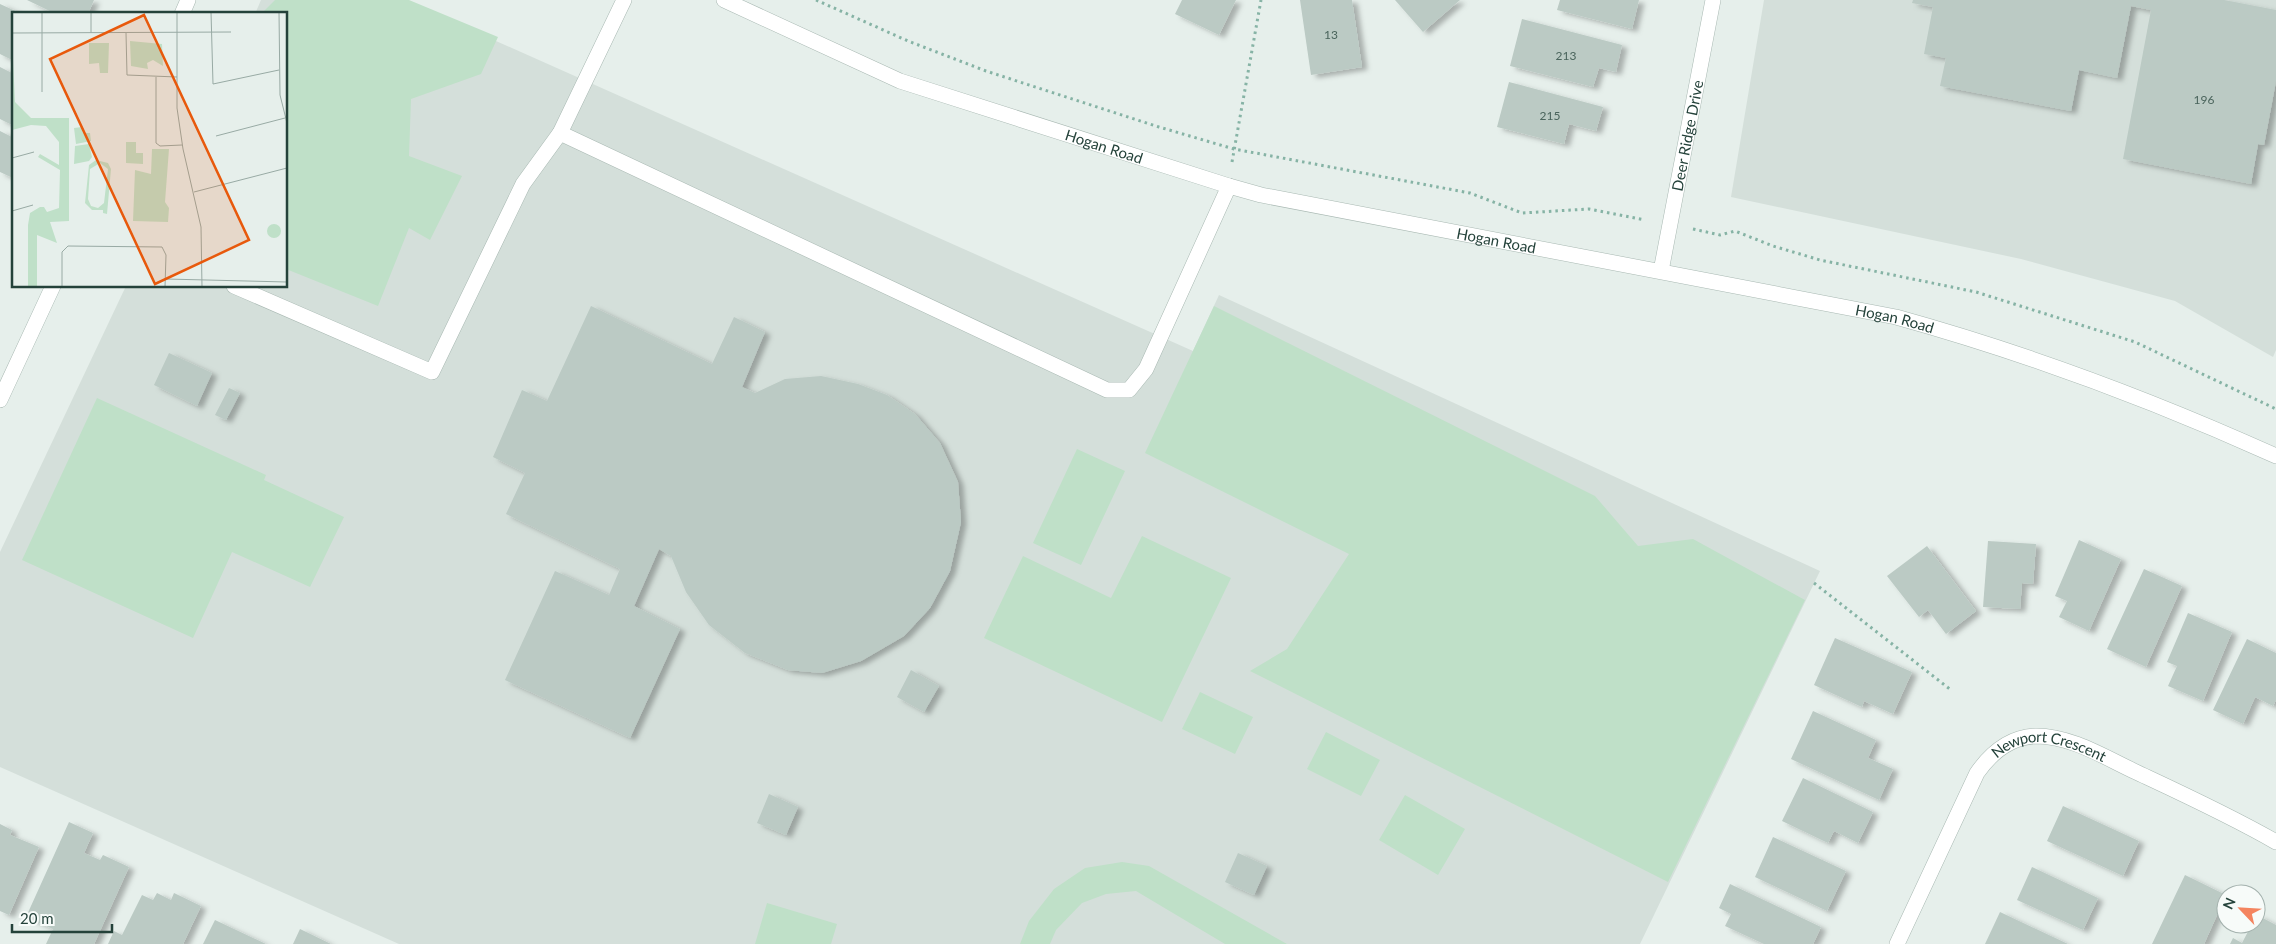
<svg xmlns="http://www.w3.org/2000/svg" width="2276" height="944" viewBox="0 0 2276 944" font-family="Lato,sans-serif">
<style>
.built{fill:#d4dfda}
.green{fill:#bfe0c8}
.building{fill:#bbcac4;filter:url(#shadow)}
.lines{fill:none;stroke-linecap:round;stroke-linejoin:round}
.minor-casing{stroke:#a8b8b2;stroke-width:16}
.path{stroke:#86b3a5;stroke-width:3;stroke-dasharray:2.5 4;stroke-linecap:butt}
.minor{stroke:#fff;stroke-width:15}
.labels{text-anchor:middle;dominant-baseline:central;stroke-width:4.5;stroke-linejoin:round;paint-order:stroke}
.number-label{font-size:12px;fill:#4a645c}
.street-label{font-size:15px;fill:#24423a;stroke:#f7fbf9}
.inset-road{fill:none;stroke:#98aaa4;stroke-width:1}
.view{fill:#e8590c;fill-opacity:0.15;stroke:#e8590c;stroke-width:2.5}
.inset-edge{fill:none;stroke:#24423a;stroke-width:2.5}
</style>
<defs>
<filter id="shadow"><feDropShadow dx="5.5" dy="3" stdDeviation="2.5" flood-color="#0004"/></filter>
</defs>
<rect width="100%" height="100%" fill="#e6efeb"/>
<path class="built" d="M261,0H404L1193,351L1219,295L1820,571L1640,944H399L0,767V552L126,286H286V14H255Z
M1764,0H2276V350L2273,357L2175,301L2021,259L1731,197Z"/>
<path class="green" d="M275,0H409L498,37L481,74L411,99L409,156L462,176L430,240L409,228L378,306L286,269V14H261Z
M1214,306L1595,496L1638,546L1693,539L1805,600L1668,882L1250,671L1287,649L1349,554L1145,453Z
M97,398L266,475L264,480L344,517L310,587L232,552L193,638L22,560Z
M1077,449L1125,471L1081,565L1033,543Z
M1142,536L1231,578L1162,722L984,638L1023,556L1111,598Z
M1200,692L1253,717L1235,754L1182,729Z
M1326,732L1380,760L1361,796L1307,769Z
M1405,795L1465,829L1438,875L1379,840Z
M1122,862L1149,866L1287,944H1225L1136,891L1106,894L1082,903L1056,930L1050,944H1020L1029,921L1054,889L1085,868Z
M767,903L837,924L831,944H755Z"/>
<path class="building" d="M27,0H94L88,14H56Z
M1182,0H1236L1219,35L1175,14Z
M1300,0H1352L1362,67L1311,75Z
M1395,0H1460L1423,32Z
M1560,0H1639L1632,29L1557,10Z
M1913,0H2224L2276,10V81L2264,145L2258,144L2251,184L2123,159L2151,10L2131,6L2117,78L2079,70L2071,111L1940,86L1946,58L1924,54L1933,7L1912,3Z
M0,4L22,14H14V61L0,54Z
M1522,19L1622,45L1616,72L1599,68L1593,87L1510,66Z
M0,67L14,74V126L0,119Z
M1509,82L1603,107L1596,131L1569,124L1564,144L1497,127Z
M0,131L14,138L13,178L0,172Z
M591,306L712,364L734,317L765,332L742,387L755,393L785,379L821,376L858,384L887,395L915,414L940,443L958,482L961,522L950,571L930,608L904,636L861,661L822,673L788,670L745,653L709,625L686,592L671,556L659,549L634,606L680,629L630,738L505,680L555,571L609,595L620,569L506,514L525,473L493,457L522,390L547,401Z
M169,353L212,373L197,406L154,385Z
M229,388L240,393L226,420L215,415Z
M2079,540L2121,559L2089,631L2059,617L2067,601L2055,596Z
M1988,541L2036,544L2033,584L2022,583L2020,609L1983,607Z
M1927,546L1976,611L1946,634L1928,610L1919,617L1887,576Z
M2144,569L2182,586L2146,667L2107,649Z
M2188,613L2232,632L2203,701L2168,686L2177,666L2167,662Z
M1835,638L1912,672L1893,714L1864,701L1862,707L1814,685Z
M2247,639L2276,653V700L2273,706L2255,697L2243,724L2213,710Z
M911,670L939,686L924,712L897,697Z
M1813,711L1876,740L1868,758L1893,769L1879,800L1791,759Z
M1803,778L1873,812L1858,843L1834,831L1828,843L1782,821Z
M769,794L798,807L786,835L757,823Z
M2063,806L2139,841L2123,876L2047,841Z
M69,822L93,833L84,853L100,860L103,855L129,867L94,944H46L53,929L26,917Z
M0,824L12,830L10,835L39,847L9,915L0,911Z
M1773,837L1846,871L1827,911L1755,877Z
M1238,853L1267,866L1254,895L1225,882Z
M2032,867L2098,898L2083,930L2017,900Z
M2185,875L2226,895L2204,944H2152Z
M1730,884L1821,927L1813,944H1764L1725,926L1731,914L1719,908Z
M157,893L171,900L174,893L201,906L183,944H108L114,931L122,935L142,895L153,900Z
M2000,912L2068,944H1985Z
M2257,915L2276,925V944H2230L2233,938L2242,943L2252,924H2256Z
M215,920L266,944H203Z
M300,929L331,944H293Z"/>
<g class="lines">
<g class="minor-casing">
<g id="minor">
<path id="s1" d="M724,0L900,81L1229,186L1261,195L1896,317C2026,353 2152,400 2276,456"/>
<path d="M182,14L188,0"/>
<path d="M560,133L1107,390H1129L1146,369L1229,186"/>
<path id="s2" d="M1661,271L1713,0"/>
<path d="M234,286L432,372L523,184L560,133L624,0"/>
<path d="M0,400L53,286"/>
<path id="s3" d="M1897,944L1977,773C1991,753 2009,737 2036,736C2071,736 2104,757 2136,772C2183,794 2231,816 2276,842"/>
</g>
</g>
<path class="path" d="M816,0L908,41L986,71L1159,127L1234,149L1470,193L1522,213L1589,209L1645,220
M1232,162L1261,0
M1693,229L1720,235L1735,231L1773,246L1820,260L1976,292L2135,342L2276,409
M1814,583L1951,690"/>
<use href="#minor" class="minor"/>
</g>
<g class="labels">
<g class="number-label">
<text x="1331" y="34">13</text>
<text x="1566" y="55">213</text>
<text x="2204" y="99">196</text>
<text x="1550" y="115">215</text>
</g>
<g class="street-label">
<text stroke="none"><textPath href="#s2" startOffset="138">Deer Ridge Drive</textPath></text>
<text stroke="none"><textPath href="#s1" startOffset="408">Hogan Road</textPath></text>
<text stroke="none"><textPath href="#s1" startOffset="812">Hogan Road</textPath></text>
<text stroke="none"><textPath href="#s1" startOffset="1218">Hogan Road</textPath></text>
<text stroke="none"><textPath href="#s3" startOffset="274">Newport Crescent</textPath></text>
</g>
</g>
<g transform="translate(12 12)">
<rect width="275" height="275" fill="#e6efeb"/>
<path d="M0,27L3,90L19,106H57V209L38,210L45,231L25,223V275H16V213L18,201L28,195H32L35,200L47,196L48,158L26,145L28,142L47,153V130L34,114L19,113L0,118ZM118,29L150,32L151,54L141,48L135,51L136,57L119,54ZM77,31H97L96,61H88L87,51L77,52ZM70,115L71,121H78L79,129L64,132L62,116ZM114,130H124V141H131V152L114,151ZM77,132L80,145L77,149L62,152L63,134ZM140,137H157L153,190L157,196L156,210L121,209L123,158L139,162ZM84,148L96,151L99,157L95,202L91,201V198H80L73,191L77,153ZM88,151L96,157L92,191L86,196L79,194L76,187L78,157ZM255 219a7 7 0 1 1 14 0a7 7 0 1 1-14 0Z" fill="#bfe0c8" fill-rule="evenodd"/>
<path class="inset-road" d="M165,0V96L171,137L189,215L190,275M199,0L201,72L267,58M267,0L268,83L275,111M0,21L219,20M79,21V0M114,21L115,63L165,65M144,65V131L148,134L170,133M30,80V0M204,124L273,106M0,146L22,140M182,180L275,156M0,199L21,193M154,267L275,270M50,275V240L56,234L150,235L154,243L153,275"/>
<path class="view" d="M132,3L237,228L143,272L38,47Z"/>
<rect width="275" height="275" class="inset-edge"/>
</g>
<g transform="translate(2241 909) rotate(295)"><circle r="24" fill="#f7fbf9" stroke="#a3b1ad"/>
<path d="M0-4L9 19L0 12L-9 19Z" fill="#f4845f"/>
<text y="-8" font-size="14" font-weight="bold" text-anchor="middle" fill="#24423a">N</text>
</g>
<path d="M12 924v8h100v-8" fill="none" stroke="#24423a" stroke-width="2.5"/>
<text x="20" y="924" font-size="15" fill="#24423a" stroke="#f7fbf9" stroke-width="4" paint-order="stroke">20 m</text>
</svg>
